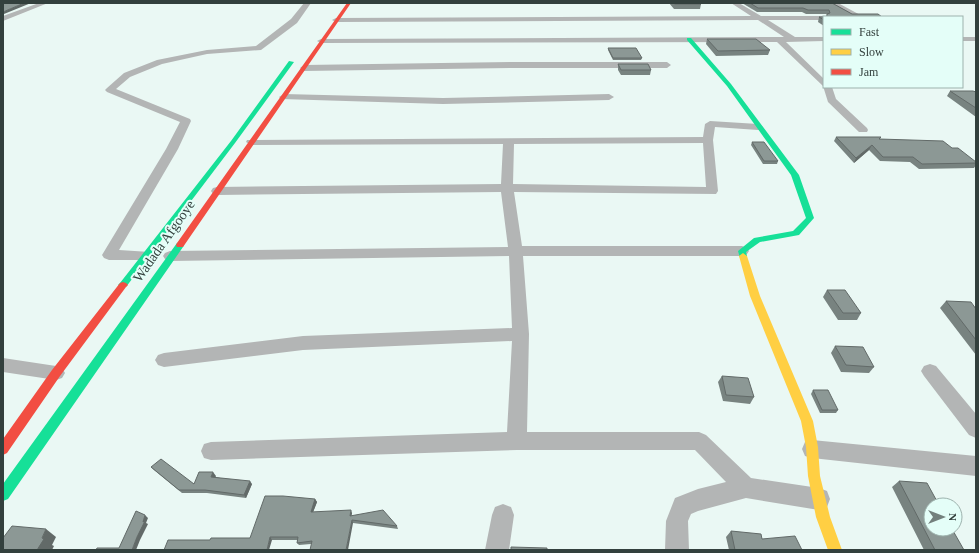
<svg xmlns="http://www.w3.org/2000/svg" width="979" height="553" viewBox="0 0 979 553" font-family="Georgia,serif">
<style>
.lines{fill:none;stroke-linecap:round;stroke-linejoin:round}
.street{fill:#b3b5b5;fill-rule:evenodd}
.fast{fill:#16e098;fill-rule:evenodd}
.slow{fill:#ffcf43;fill-rule:evenodd}
.jam{fill:#f24e42;fill-rule:evenodd}
.wall{fill:#788380}
.shaded-wall{fill:#626a68}
.building{fill:#8c9895;stroke:#626a68}
.labels{text-anchor:middle;dominant-baseline:central;stroke-width:4;stroke-linejoin:round;paint-order:stroke}
.street-label{font-size:14px;fill:#33403d;stroke:#e4fef8}
</style>
<rect width="100%" height="100%" fill="#eaf8f4"/>
<g class="lines">
<path class="street" d="M39,3H48L3,21V16Z
M304,3H311L297,23L261,50L207,54L162,64L130,77L116,89L190,119L191,121L178,149L119,250L150,252L152,255L150,258L145,260H109L104,258L102,255L166,149L180,122L107,92L105,90L107,88L124,73L157,60L207,50L256,46L291,19Z
M731,3H739L761,16H827L824,17V20H768L795,37H824V41L786,42L824,79V87H832L836,99L867,128L868,130L867,132H859L828,102L823,86L777,42L321,43L317,41L321,39L784,37L758,20L336,22L332,20L336,18L751,16Z
M830,3H838L864,17H855Z
M962,37H976V41H962Z
M512,62H667L671,65L667,68H512L304,71L300,68L304,65Z
M284,94L443,98L609,94L614,97L609,100L443,104L281,99L279,97Z
M710,121L758,124L763,127L758,130L715,127L713,140L718,191L716,194L514,192L522,246H742L747,248L749,251L747,254L742,256H523L529,334L527,432H699L706,435L751,478L819,488L827,491L830,499L827,507L819,510L746,498L698,511L691,514L688,521L689,550H665L666,521L675,498L698,489L726,482L695,450H517L211,460L204,458L201,451L204,444L211,442L507,432L512,341L303,350L164,367L158,365L155,360L158,355L164,353L303,336L512,328L509,256L170,261L165,259L163,256L165,253L170,251L508,247L501,192L217,195L213,194L211,191L213,188L217,187L501,184L503,144L251,145L246,142L247,140L703,137L705,124ZM703,143L706,187L513,184L514,144Z
M3,358L56,366L62,368L65,373L62,378L56,380L3,372Z
M930,364L936,366L976,414V438L969,435L924,376L921,371L924,366Z
M812,440L976,456V476L812,458L805,456L802,449L805,442Z
M503,504L511,507L514,515L509,550H485L492,515L495,507Z"/>
<path class="fast" d="M687,38H691L731,84L799,175L814,218L799,235L760,242L746,252L747,256L743,259L740,258L738,251L754,238L793,231L806,218L791,175L727,86L687,40Z
M289,61L294,62L235,143L126,287H120L118,285L120,283L231,141Z
M180,242L184,245L183,247L8,499L3,501V484L177,243Z"/>
<path class="slow" d="M743,253L747,256L760,296L813,421L818,447L820,476L830,517L842,550H828L816,517L808,476L806,447L801,421L750,296L739,256Z"/>
<path class="jam" d="M347,3H351L183,247H177L176,245L177,243Z
M123,282L126,283L128,285L126,287L60,376L7,453L3,455V439L52,370L120,283Z"/>
</g>
<path class="wall" d="M669,3H699L701,4L700,9H674Z
M742,3H832L852,14L826,17L827,14H806L802,12H757Z
M819,17H824V26L818,22Z
M707,39L770,50L768,55L716,56L706,44Z
M608,48L642,58L641,60H613L608,50Z
M618,64L651,70L650,75H621L618,70Z
M950,91L976,92V117L947,96Z
M836,137H881L880,139L952,148L976,162V165L974,168L919,169L910,162L880,161L869,150L854,163L834,141Z
M752,142L778,161L777,164H763L751,145Z
M827,290L861,313L857,320H838L823,297Z
M946,301L976,309V355L940,308Z
M835,346L874,367L869,373L841,372L831,353Z
M722,376L754,397L750,404L723,401L718,382Z
M813,390L838,410L836,413H820L811,394Z
M151,467L194,484L216,476L215,477L252,484L246,498L207,493H182L154,470Z
M899,481L964,550H924L892,487Z
M315,499L317,502L313,512L352,513L351,516L397,526L398,529L353,523L311,544L299,545L297,543V540H210L250,538Z
M731,531L762,539L802,550H729L726,537Z"/>
<path class="shaded-wall" d="M24,3H31L4,14L3,12Z
M872,145L869,150L854,163L856,158Z
M213,472L216,476L214,480L211,477Z
M250,481L252,484L246,498L244,495Z
M315,499L317,502L312,515L311,512Z
M351,510L352,513L351,519L350,516Z
M145,515L148,518L146,523L148,524L140,540L136,550H132Z
M352,520L353,523L348,550H346Z
M46,529L56,537L52,545L54,546L52,550H37L42,538Z
M270,537L272,540L269,550H267Z"/>
<path class="building" d="M3,3H24L3,12Z
M673,3H699L701,4H675Z
M750,3H832L852,14H878L882,17H826H827V14L830,13L829,10H808L803,8H758Z
M819,17H824V20Z
M707,39H756L770,50L718,51Z
M608,48H636L642,58H613Z
M618,64H648L651,70H621Z
M950,91H973L976,92V108Z
M836,137H881L879,139L943,141L952,148H958L976,162V163L922,164L913,157H883L872,145L856,158Z
M752,142H764L778,161H764Z
M827,290H845L861,313H843Z
M946,301L971,302L976,309V340Z
M835,346L863,347L874,367L846,365Z
M722,376L748,378L754,397L726,395Z
M813,390H828L838,410H822Z
M161,459L194,484L199,472H213L211,477L250,481L244,495L205,490H179L151,467Z
M899,481L927,483L939,505H931V529H952L964,550H935Z
M265,496H283L315,499L311,512L351,510L350,516L383,510L397,526L352,520L346,550H310L312,541L297,543L298,537H270L267,550H164L168,540H210L211,538H250Z
M136,511L145,515L143,522L145,521L137,537L132,550H96L97,548H119Z
M12,526L46,529L42,538L44,539L37,550H3V538Z
M731,531L761,534L762,539L795,536L802,550H735Z
M511,547L547,548V550H511Z"/>
<g class="labels">
<g class="street-label">
<text transform="translate(164 241) rotate(-55)">Wadada Afgooye</text>
</g>
</g>
<rect width="979" height="553" fill="none" stroke="#33403d" stroke-width="8"/>
<rect x="823" y="16" width="140" height="72" fill="#e4fef8" stroke="#9db2ad"/>
<rect x="831" y="29" width="20" height="6" fill="#16e098" stroke="#9db2ad"/>
<text x="859" y="36" font-size="12" fill="#33403d">Fast</text>
<rect x="831" y="49" width="20" height="6" fill="#ffcf43" stroke="#9db2ad"/>
<text x="859" y="56" font-size="12" fill="#33403d">Slow</text>
<rect x="831" y="69" width="20" height="6" fill="#f24e42" stroke="#9db2ad"/>
<text x="859" y="76" font-size="12" fill="#33403d">Jam</text>
<g transform="translate(943 517) rotate(90)"><circle r="19" fill="#e4fef8" stroke="#9db2ad"/>
<path d="M0-3L7 15L0 10L-7 15Z" fill="#73807d"/>
<text y="-6" font-size="11" font-weight="bold" text-anchor="middle" fill="#33403d">N</text>
</g>
</svg>
